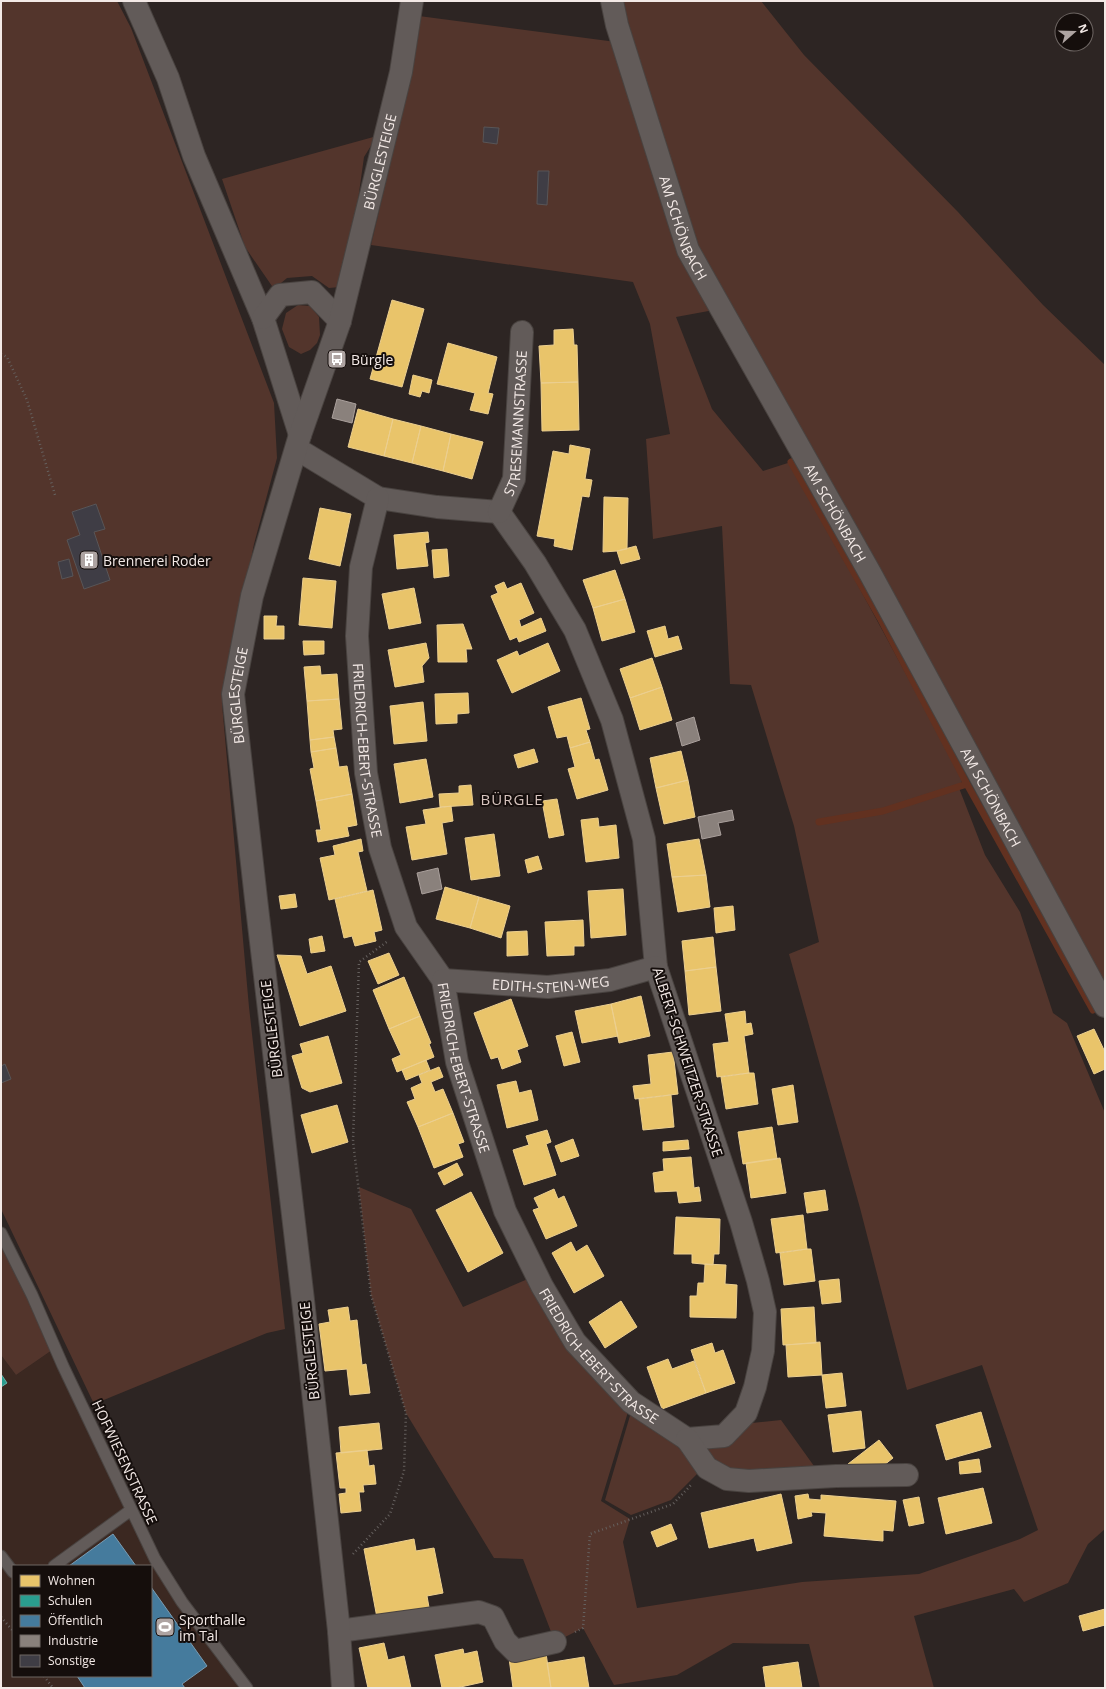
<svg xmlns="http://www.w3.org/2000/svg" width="1106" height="1689" viewBox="0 0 1106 1689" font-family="'Open Sans',sans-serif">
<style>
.built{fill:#3b2821;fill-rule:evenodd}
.green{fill:#53352c;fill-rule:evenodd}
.homes{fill:#e9c46a;stroke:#eccf8f}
.schools{fill:#2a9d8f;stroke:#66b4a9}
.public{fill:#457b9d;stroke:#799cb3}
.industry{fill:#8a817c;stroke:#aaa09c}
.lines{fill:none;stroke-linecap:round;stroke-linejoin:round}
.stream{stroke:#623120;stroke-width:7}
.building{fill:#3f3d45;stroke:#585557}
.lane-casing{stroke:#494340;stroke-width:13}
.street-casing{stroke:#494340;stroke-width:24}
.path{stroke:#65605e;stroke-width:2.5;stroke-dasharray:1 3;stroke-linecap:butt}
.lane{stroke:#625b59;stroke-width:11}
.street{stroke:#625b59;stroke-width:22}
.labels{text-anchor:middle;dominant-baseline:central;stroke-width:4;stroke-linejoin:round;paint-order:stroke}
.street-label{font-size:14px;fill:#f3e9e6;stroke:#150e0c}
.poi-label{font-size:14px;fill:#f3e9e6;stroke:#150e0c;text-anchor:start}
.neighbourhood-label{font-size:15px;letter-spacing:1px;fill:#d7c4be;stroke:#150e0c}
</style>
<rect width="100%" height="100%" fill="#2d2523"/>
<path class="built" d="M55,1348L155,1559L247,1688H1V1355L16,1375ZM13,1566H151V1676H13Z"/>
<path class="green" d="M1,1H117L131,28L274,403L277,458L254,544L222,704L249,1007L285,1329L267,1333L94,1404L1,1209Z
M622,1H761L804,55L958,212L1043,305L1105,365V983L706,263L684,211Z
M419,16L616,42L714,310L676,317L712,409L763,471L791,462L963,779L959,788L985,855L1020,912L1053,1013L1067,1023L1105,1113V1529L1088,1544L1068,1583L1024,1602L1014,1589L914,1616L934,1688H820L809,1644L733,1643L677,1675L614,1685L583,1628L555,1642L523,1559L494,1558L406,1413L371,1295L359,1187L411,1209L463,1307L537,1275L631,1402L601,1501L630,1519L623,1542L637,1608L802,1582L919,1574L1020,1539L1038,1530L982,1365L907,1390L860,1208L789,954L819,942L794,826L751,685L730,684L722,526L653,539L646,439L670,434L650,324L633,282L371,245L407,92ZM940,793L883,811L818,822L881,809Z
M377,136L364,157L357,207L340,287L329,288L312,276L287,278L274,289L245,247L222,179Z
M298,305L310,306L319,317L320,335L317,343L310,350L301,354L289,347L282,329L286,313Z
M1,1233L55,1348L16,1375L1,1355Z
M632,1409L685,1443L742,1424L781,1420L819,1473L750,1477L708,1463L671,1500L631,1515L605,1500Z"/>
<path class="homes" d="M392,300L424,309L402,387L370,379Z
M573,329L574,345H577L578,382L541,383L539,346L554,345V330Z
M448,343L497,357L488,393L493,394L488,414L470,410L475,393L437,384Z
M413,375L432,380L429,393L422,391L420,397L409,394Z
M578,382L579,430L542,431L541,383Z
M358,409L393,419L384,456L348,447Z
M393,419L421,426L412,463L384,456Z
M421,426L451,434L443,471L412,463Z
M451,434L483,442L472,479L443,471Z
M570,445L590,449L585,479L592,480L589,497L582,496L572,550L554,546L555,539L537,536L553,451L569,454Z
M604,497L628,498L627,549L617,551L603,552Z
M320,508L351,514L340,566L309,559Z
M428,532L429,542L425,543L428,566L397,569L394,535Z
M636,546L640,559L621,564L617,551Z
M447,549L449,576L434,578L432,550Z
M615,570L625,599L593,608L583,580Z
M303,578L336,581L332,628L299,625Z
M504,582L507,589L521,583L534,613L519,620L521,627L541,618L546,631L519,642L517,637L510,640L491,596L498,593L495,586Z
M414,588L421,623L389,629L382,594Z
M625,599L635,632L602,641L593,608Z
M264,616H277L276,626H284V639H264Z
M463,624L472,649H466L467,662H438L437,625Z
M665,626L668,639L678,636L682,649L655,657L647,631Z
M303,641H324V654L304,655Z
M426,643L429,658L422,666L424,682L395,687L388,650Z
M548,643L560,671L512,693L497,660L517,651L519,656Z
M652,658L662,687L630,698L620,669Z
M320,666L321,675L337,674L339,699L307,701L304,667Z
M662,687L672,720L640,730L630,698Z
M468,693L469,713L457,714V723L436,724L435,694Z
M581,698L590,729L586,730L590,742L570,748L567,736L557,738L548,707Z
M339,699L342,729L333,730L334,737L310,740L307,701Z
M423,702L427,741L394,744L390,706Z
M334,737L336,748L311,752L310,740Z
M590,742L595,760L599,759L608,790L577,799L568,769L575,767L570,748Z
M336,748L339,767L347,766L352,794L316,801L310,769L314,768L311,752Z
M534,749L538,762L518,768L514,755Z
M681,751L688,780L656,788L650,758Z
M426,759L433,797L400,803L394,764Z
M688,780L695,817L664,824L656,788Z
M471,785L473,805L440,807L439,794L459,793V786Z
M352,794L357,825L347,827L349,836L318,842L316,830H321L316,801Z
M557,799L564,835L549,838L542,801Z
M451,806L453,821L442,823L447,854L412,860L406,827L426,824L423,810Z
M598,818L599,827L616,825L619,858L586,862L581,820Z
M494,834L500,876L471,880L465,838Z
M361,839L363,851L358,852L367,891L329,900L320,858L335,855L333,846Z
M699,839L706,875L672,877L667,844Z
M538,856L542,869L528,873L525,860Z
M706,875L710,907L678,912L672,877Z
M445,887L479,897L470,928L436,919Z
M623,889L626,935L591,938L588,891Z
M373,890L382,930L374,932L376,941L355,946L352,936L344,938L335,899Z
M295,894L297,907L281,909L279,896Z
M479,897L510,906L501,938L470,928Z
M733,906L735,930L716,933L714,908Z
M583,920L584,946H574V955L547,956L545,922Z
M527,931L528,955L507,956V932Z
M322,936L325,951L311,953L309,939Z
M713,937L716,967L685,971L682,941Z
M389,953L399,975L378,984L368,961Z
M277,955L301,956L307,974L331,966L346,1011L300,1026Z
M716,967L721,1011L689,1015L685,971Z
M404,977L420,1016L389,1029L373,990Z
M641,996L650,1036L619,1043L611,1004Z
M511,999L528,1046L517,1050L521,1062L502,1069L498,1057L491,1059L474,1013Z
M611,1004L618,1036L582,1043L575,1011Z
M745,1011L746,1024L751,1023L753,1034L744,1036L749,1073L717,1077L713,1044L729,1042L725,1014Z
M420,1016L431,1043L429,1044L434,1057L397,1072L392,1059L401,1055L389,1029Z
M1094,1029L1105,1052V1069L1094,1074L1077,1036Z
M572,1032L580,1062L564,1066L556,1036Z
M328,1036L342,1083L310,1092L302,1088L292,1056L303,1053L300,1044Z
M673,1052L678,1094L635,1099L633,1086L651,1084L648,1055Z
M426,1060L430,1070L406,1080L402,1070Z
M439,1067L443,1077L431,1082L435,1092L443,1089L453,1113L418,1127L407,1102L415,1099L411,1088L422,1083L419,1075Z
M749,1073H754L758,1104L726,1109L721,1077Z
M516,1081L519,1093L531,1090L538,1120L507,1128L497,1085Z
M793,1085L798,1122L778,1125L772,1089Z
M671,1095L674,1127L643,1130L639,1099Z
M337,1105L348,1142L312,1153L301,1115Z
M453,1113L464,1142L458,1144L463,1157L434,1168L418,1127Z
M772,1127L777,1159L743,1164L738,1132Z
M547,1130L551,1142L546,1144L556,1175L524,1185L513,1150L529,1145L526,1136Z
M573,1139L579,1156L561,1162L555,1146Z
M688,1140L689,1149L663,1151V1142Z
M691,1157L694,1188L699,1187L701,1201L679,1203L677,1191L655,1192L653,1173L664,1171L663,1159Z
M780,1158L786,1193L751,1198L746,1163Z
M457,1163L463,1175L444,1185L438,1173Z
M554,1189L558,1199L564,1196L577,1226L546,1239L533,1210L539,1208L534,1198Z
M825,1190L828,1210L807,1213L804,1193Z
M471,1192L503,1253L468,1272L436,1210Z
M803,1215L807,1249L776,1253L771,1219Z
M676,1217L720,1219L719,1254H714L713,1265L692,1263V1254H674Z
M571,1242L576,1252L587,1245L604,1276L574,1293L552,1253Z
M807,1249H811L815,1281L784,1285L780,1253Z
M705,1264L726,1265L725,1284L737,1285L736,1318L690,1317V1296H697L698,1283H704Z
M839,1279L841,1302L822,1304L819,1281Z
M621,1301L637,1327L605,1348L589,1322Z
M348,1307L350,1321L357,1320L362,1365L366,1364L370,1393L350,1395L347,1369L325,1371L319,1324L330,1322L328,1310Z
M814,1307L816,1343L783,1345L781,1309Z
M820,1342L822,1375L788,1377L786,1345Z
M712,1343L715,1353L723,1350L735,1383L706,1393L691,1350Z
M668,1359L672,1369L694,1361L706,1393L662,1409L647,1367Z
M842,1373L846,1406L826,1408L822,1375Z
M861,1411L865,1448L833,1452L828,1415Z
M981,1412L991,1447L946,1460L936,1425Z
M379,1423L382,1449L341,1453L339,1427Z
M879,1440L893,1458L879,1469L848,1464Z
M367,1450L369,1466L374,1465L376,1484L363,1485L364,1492H359L361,1511L341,1513L339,1494L346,1493V1488H340L336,1453Z
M979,1459L981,1472L960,1474L959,1462Z
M983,1488L992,1523L946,1534L938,1498Z
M781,1494L792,1543L757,1551L754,1538L709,1548L701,1513Z
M808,1494L809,1499L821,1500V1495L896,1501L893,1531L883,1530V1541L824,1536L826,1513L811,1512L812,1516L798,1519L795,1496Z
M919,1497L924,1523L909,1526L903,1500Z
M671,1524L677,1539L657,1547L651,1532Z
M414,1539L416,1551L434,1548L443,1593L427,1596L430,1613L378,1623L364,1549Z
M1105,1609V1625L1083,1631L1079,1616Z
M384,1643L388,1660L404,1656L411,1688H368L359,1648Z
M463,1649L464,1654L477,1651L483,1682L456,1688H442L435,1655Z
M546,1653L551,1688H513L509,1658Z
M584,1657L589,1688H551L547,1663Z
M798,1662L802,1688H766L763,1667Z"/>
<path class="schools" d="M1,1374L7,1383L1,1387Z"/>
<path class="public" d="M113,1534L136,1566H69Z
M151,1587L207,1666L182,1684L185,1688H85L77,1676H151Z"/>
<path class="industry" d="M337,399L356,404L352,423L332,418Z
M694,717L700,740L682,746L676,723Z
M732,810L734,820L718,823L721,835L702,839L698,817Z
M438,868L442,889L422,894L417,873Z"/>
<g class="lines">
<path class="stream" d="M791,462L880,618L967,784
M819,822L883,811L967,784L1093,1010"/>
</g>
<path class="building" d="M484,127L499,128L497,144L483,142Z
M538,171H549L547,205L537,204Z
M96,504L105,529L94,532L110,580L84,589L67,540L80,535L72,512Z
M69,559L73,576L62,579L58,562Z
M5,1064L11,1079L1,1083V1066Z"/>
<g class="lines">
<g class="lane-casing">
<path id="lane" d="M1,1233L32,1295L63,1366L155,1559L182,1602L247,1688
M1,1556L13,1572
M54,1566L131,1510"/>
</g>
<g class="street-casing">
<g id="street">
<path d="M134,1L168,78L194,156L263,318L300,435"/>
<path id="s1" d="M612,1L617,25L688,250L870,573L1105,1006"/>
<path d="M263,318L280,295L312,292L340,321"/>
<path d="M297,449L378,498L437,507L499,512"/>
<path id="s2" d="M378,498L361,567L357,636L366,773L380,848L406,927L443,980L457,1062L505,1211L542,1286L575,1342L631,1402L687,1439L724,1436L746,1413L755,1387L763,1351L765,1312L758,1281L741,1222L656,967L644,839L612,720L575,630L535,563L499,512"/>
<path id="s3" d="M499,512L514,479L522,332"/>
<path id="s4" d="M443,980L548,987L610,980L656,967"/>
<path d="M687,1439L707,1468L727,1479L749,1481L836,1476L907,1475"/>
<path d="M339,1631L479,1612L493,1617L505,1641L515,1651L555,1642"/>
<path id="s5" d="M343,1688L339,1631L303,1300L256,899L233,694L252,596L300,435L340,321L401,72L412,1"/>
</g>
</g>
<path class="path" d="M1,354L7,357L27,400L55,495
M353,1554L390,1514L404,1471L406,1413L371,1295L353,1141L359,962L388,941
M1,1617L13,1631
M575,1632L583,1628L590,1534L673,1504L692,1484
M44,1676L53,1688"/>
<use href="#lane" class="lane"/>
<use href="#street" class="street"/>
</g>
<defs>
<g id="bus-square" transform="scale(1)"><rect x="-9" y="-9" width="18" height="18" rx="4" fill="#aea4a2" stroke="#150e0c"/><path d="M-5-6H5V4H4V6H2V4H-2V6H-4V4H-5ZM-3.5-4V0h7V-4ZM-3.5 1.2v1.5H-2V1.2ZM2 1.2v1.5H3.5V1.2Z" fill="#fff"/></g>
<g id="building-square" transform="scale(1)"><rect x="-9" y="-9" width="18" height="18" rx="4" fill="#aea4a2" stroke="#150e0c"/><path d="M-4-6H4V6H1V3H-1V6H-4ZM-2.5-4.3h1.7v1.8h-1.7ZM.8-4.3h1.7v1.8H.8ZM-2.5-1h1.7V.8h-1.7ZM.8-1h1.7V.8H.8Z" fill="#fff"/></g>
<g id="stadium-square" transform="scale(1)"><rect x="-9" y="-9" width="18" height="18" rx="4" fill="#aea4a2" stroke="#150e0c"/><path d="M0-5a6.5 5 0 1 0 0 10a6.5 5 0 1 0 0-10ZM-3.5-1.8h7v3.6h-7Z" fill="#fff"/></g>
</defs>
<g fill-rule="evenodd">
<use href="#bus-square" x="337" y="359"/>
<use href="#building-square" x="89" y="560"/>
<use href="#stadium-square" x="165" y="1627"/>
</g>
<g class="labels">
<g class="street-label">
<text stroke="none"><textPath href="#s5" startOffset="1553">BÜRGLESTEIGE</textPath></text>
<text stroke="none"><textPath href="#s1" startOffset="238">AM SCHÖNBACH</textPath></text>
<text stroke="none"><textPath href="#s3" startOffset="92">STRESEMANNSTRASSE</textPath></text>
<text stroke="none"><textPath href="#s1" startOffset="562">AM SCHÖNBACH</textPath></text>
<text stroke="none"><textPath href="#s5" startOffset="999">BÜRGLESTEIGE</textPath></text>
<text stroke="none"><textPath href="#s2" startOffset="255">FRIEDRICH-EBERT-STRASSE</textPath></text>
<text stroke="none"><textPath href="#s1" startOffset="886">AM SCHÖNBACH</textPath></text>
<text stroke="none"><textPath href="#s4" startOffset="108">EDITH-STEIN-WEG</textPath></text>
<text transform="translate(271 1029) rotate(-97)">BÜRGLESTEIGE</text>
<text transform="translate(688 1062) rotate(72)">ALBERT-SCHWEITZER-STRASSE</text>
<text stroke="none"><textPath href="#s2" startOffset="592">FRIEDRICH-EBERT-STRASSE</textPath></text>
<text transform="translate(309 1351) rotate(-96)">BÜRGLESTEIGE</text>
<text stroke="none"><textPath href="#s2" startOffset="916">FRIEDRICH-EBERT-STRASSE</textPath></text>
<text transform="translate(125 1462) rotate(65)">HOFWIESENSTRASSE</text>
</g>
<g class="poi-label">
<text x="351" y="359">Bürgle</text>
<text x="103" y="560">Brennerei Roder</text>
<text x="179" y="1619">Sporthalle<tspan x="179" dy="16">im Tal</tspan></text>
</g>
<g class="neighbourhood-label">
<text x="512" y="799">BÜRGLE</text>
</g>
</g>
<rect width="1106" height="1689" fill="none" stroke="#f3e9e6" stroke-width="4"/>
<rect x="12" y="1565" width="140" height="112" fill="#150e0c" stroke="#6e6663"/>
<rect x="20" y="1575" width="20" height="12" fill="#e9c46a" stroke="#6e6663"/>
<text x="48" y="1585" font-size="12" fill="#f3e9e6">Wohnen</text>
<rect x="20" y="1595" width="20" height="12" fill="#2a9d8f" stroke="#6e6663"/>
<text x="48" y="1605" font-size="12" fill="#f3e9e6">Schulen</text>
<rect x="20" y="1615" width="20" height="12" fill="#457b9d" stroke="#6e6663"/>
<text x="48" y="1625" font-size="12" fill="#f3e9e6">Öffentlich</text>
<rect x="20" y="1635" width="20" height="12" fill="#8a817c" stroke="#6e6663"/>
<text x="48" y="1645" font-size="12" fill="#f3e9e6">Industrie</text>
<rect x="20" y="1655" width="20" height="12" fill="#3f3d45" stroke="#6e6663"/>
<text x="48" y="1665" font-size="12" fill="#f3e9e6">Sonstige</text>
<g transform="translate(1074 32) rotate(70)"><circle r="19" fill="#150e0c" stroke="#6e6663"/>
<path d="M0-3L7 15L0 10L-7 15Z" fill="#aea4a2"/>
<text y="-6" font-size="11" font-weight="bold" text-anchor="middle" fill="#f3e9e6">N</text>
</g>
</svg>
